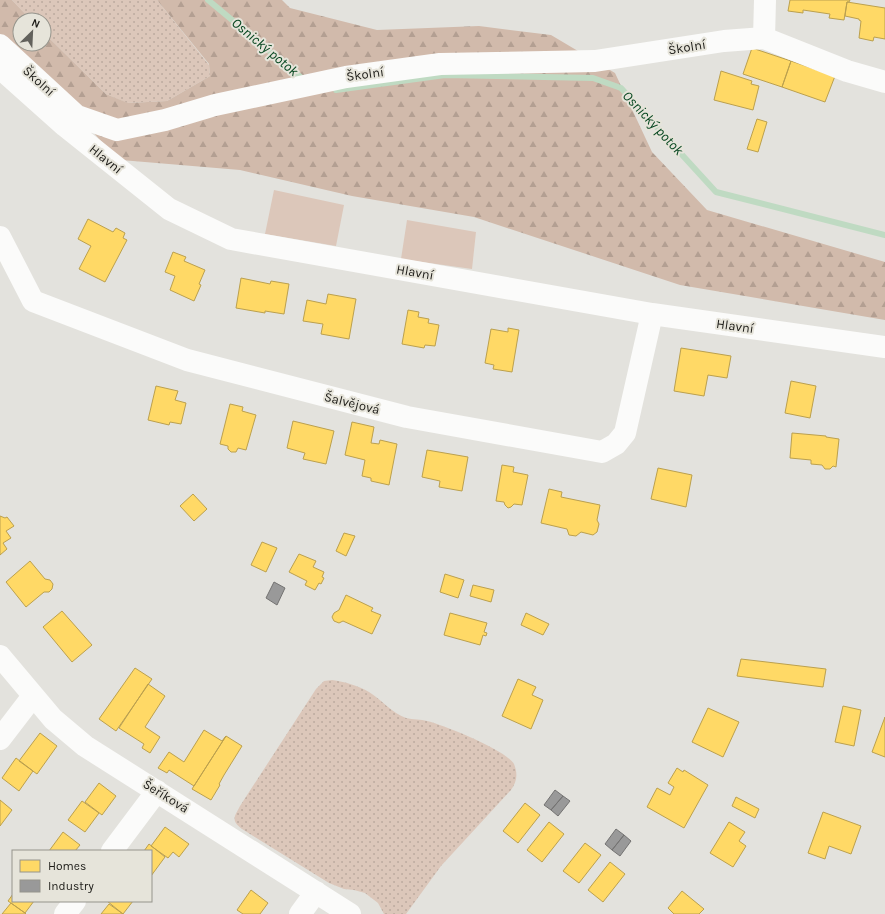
<svg xmlns="http://www.w3.org/2000/svg" width="885" height="914" viewBox="0 0 885 914" font-family="Karla,sans-serif">
<style>
.grass{fill:url(#grass-dots)}
.forest{fill:url(#forest-firs)}
.pitch{fill:#dcc7ba}
.homes{fill:#ffd966;stroke:#bba04e}
.industry{fill:#999;stroke:#747372}
.lines{fill:none;stroke-linecap:round;stroke-linejoin:round}
.stream{stroke:#bfdac2;stroke-width:6}
.minor{stroke:#fbfbfa;stroke-width:22}
.labels{text-anchor:middle;dominant-baseline:central;stroke-width:4;stroke-linejoin:round;paint-order:stroke}
.street-label{font-size:13px;fill:#1c1b17;stroke:#e6e4da}
.water-label{font-size:14px;font-style:italic;fill:#064720;stroke:#e6e4da}
</style>
<defs>
<pattern id="grass-dots" width="8" height="8" patternUnits="userSpaceOnUse"><rect width="8" height="8" fill="#dcc7ba"/><path d="M2 2h.1M6 6h.1" fill="none" stroke="#bcaa9f" stroke-width="1.8" stroke-linecap="round"/></pattern>
<pattern id="forest-firs" width="22" height="20" patternUnits="userSpaceOnUse"><rect width="22" height="20" fill="#d1baab"/><path d="M5 1l3.5 6h-7zM16 11l3.5 6h-7z" fill="#b39f92"/></pattern>
</defs>
<rect width="100%" height="100%" fill="#e3e2dd"/>
<path class="grass" d="M12,0H157L209,65L210,76L167,101L127,103L106,94L44,33V20H31Z
M332,680C345,682 357,685 369,692C382,700 392,713 406,718C413,720 421,719 427,721C444,725 506,750 514,764C518,774 517,781 511,790L441,866L406,914H384L378,903L365,893L354,890L344,889L329,883L242,829C230,820 235,816 240,806L316,689L324,681Z"/>
<path class="forest" d="M0,0H12L31,20H20V44H44V33L106,94L128,103L167,101L210,76L209,64L157,0H282L290,8L377,30L479,26L551,35L615,73L652,152L707,210L885,262V320L680,285L474,217L352,196L240,170L121,160L99,139L58,91L0,36Z"/>
<path class="pitch" d="M274,190L344,205L336,246L265,234Z
M407,220L476,232L472,269L401,259Z"/>
<path class="homes" d="M790,0H850L849,2H847L844,20L829,18L830,14L803,10V13L788,11Z
M847,2L885,8V39L874,37L873,41L859,38L861,21L859,20V19L845,16Z
M752,48L791,61L782,87L743,74Z
M791,61L835,76L825,102L782,87Z
M721,71L752,81L751,84L759,86L753,110L714,100Z
M757,119L767,122L758,152L747,149Z
M88,219L113,232L116,228L125,233L123,238L127,240L105,282L79,269L91,246L78,239Z
M173,252L186,257L184,261L205,270L199,284L201,285L194,301L170,290L175,276L165,272Z
M241,278L270,284L271,281L289,284L284,314L265,311V313L236,308Z
M328,294L356,299L349,339L321,334L323,324L303,321L307,300L326,304Z
M408,310L419,312L418,317L429,319L428,323L439,325L435,346L425,345L424,348L402,344Z
M508,328L519,330L512,372L493,369L494,365L485,363L491,329L508,332Z
M681,348L731,356L727,378L708,375L704,396L674,391Z
M791,381L816,386L810,418L785,413Z
M156,386L178,391L175,400L186,403L181,424L170,422L169,425L148,420Z
M230,404L243,407L242,411L256,415L246,450L238,448L236,452H231L228,449V446L220,444Z
M293,421L334,431L326,464L303,459L305,453L287,448Z
M352,422L374,427L371,443L379,444L380,440L397,444L389,485L371,481V478L362,476L365,460L345,455Z
M792,433L826,436V437L839,439L836,467L833,466L830,469H825L822,465L811,464V460L790,458Z
M427,450L468,457L462,491L439,487L440,481L422,477Z
M502,465L514,467L513,472L528,475L522,505L514,504L511,507L508,508L505,505L504,502L496,501Z
M658,468L692,475L686,507L651,499Z
M549,489L562,492L561,497L600,505L597,520L599,524L597,532L593,535L581,532L576,536L569,535L567,529L541,523Z
M193,494L207,509L194,521L180,506Z
M0,516L5,518L7,517L14,526L6,531L11,538L3,543L7,549L0,555Z
M344,533L355,536L346,556L336,551Z
M262,542L277,548L266,572L251,565Z
M299,554L316,561L313,567L324,572L322,577L324,578L321,584L319,583L315,590L305,585L307,581L289,572Z
M30,561L45,579L50,580L53,584L52,589L49,592H44L26,607L6,582Z
M445,574L464,580L458,598L440,592Z
M473,585L494,590L491,602L470,596Z
M346,595L373,608L371,611L381,615L372,634L343,621L339,623L334,621L332,617L334,613L339,610Z
M62,611L92,645L72,662L43,627Z
M450,613L487,623L484,632L487,633L486,636L483,635L480,645L444,635Z
M526,613L549,624L543,635L521,625Z
M741,659L826,669L823,687L737,676Z
M135,668L152,679L116,731L99,719Z
M518,679L536,687L532,695L543,700L531,729L502,716Z
M148,684L165,696L145,727L160,737L150,753L142,748L144,744L119,728Z
M843,706L861,710L854,746L835,742Z
M708,708L739,722L723,757L692,742Z
M885,717V757L872,752Z
M204,730L222,741L226,736L194,786L169,770L167,773L158,768L169,752L184,762Z
M40,733L57,746L37,774L19,761Z
M226,736L242,746L224,775L219,784L220,785L211,800L192,789Z
M16,758L33,771L19,791L2,778Z
M677,768L683,772L684,770L708,785L684,828L647,807L657,788L670,795L674,787L668,783Z
M99,783L116,796L102,815L85,802Z
M736,797L759,809L755,818L732,806Z
M0,800L12,810L0,826Z
M82,801L99,813L85,832L68,820Z
M525,803L540,815L518,843L503,831Z
M823,812L861,826L851,854L829,846L825,859L808,853Z
M549,822L564,834L542,862L527,850Z
M729,822L745,832L739,841L746,846L733,867L710,853Z
M165,827L189,844L179,857L173,852L168,858L151,846Z
M63,832L80,845L75,851H49Z
M585,843L601,855L579,883L563,871Z
M149,844L165,857L151,876V851H144Z
M610,862L625,874L603,902L588,890Z
M251,890L268,903L260,914H243L237,910Z
M682,891L704,909L699,914H674L668,908Z
M13,894V901H34L25,913L8,901Z
M107,901H133L123,914Z
M11,903L25,913L26,914H2Z
M109,904L123,914H101Z"/>
<path class="industry" d="M274,582L285,588L277,605L266,598Z
M555,790L563,796L551,810L544,805Z
M563,796L570,801L558,816L551,810Z
M616,829L624,835L612,850L605,844Z
M624,835L631,841L620,856L612,850Z"/>
<g class="lines">
<path class="stream" d="M208,0L303,79
M336,90L445,75L593,78L621,88L716,192L885,235"/>
<path class="minor" d="M765,0L764,38L847,71L885,82
M0,45L77,116L117,130L165,120L215,105L346,77L440,64L595,61L724,41L764,38
M0,68L65,126L169,209L231,239L652,314L885,347
M0,237L33,301L187,360L407,417L602,452L616,444L625,433L652,314
M0,656L53,719L85,746L350,914
M0,739L33,696
M112,851L157,791
M65,914L75,901
M300,914L316,892"/>
</g>
<g class="labels">
<g class="street-label">
<text transform="translate(687 47) rotate(-9)">Školní</text>
<text transform="translate(365 74) rotate(-8)">Školní</text>
<text transform="translate(39 81) rotate(42)">Školní</text>
<text transform="translate(106 159) rotate(39)">Hlavní</text>
<text transform="translate(415 272) rotate(10)">Hlavní</text>
<text transform="translate(735 326) rotate(8)">Hlavní</text>
<text transform="translate(352 403) rotate(14)">Šalvějová</text>
<text transform="translate(166 796) rotate(32)">Šeříková</text>
</g>
<g class="water-label">
<text transform="translate(265 47) rotate(40)">Osnický potok</text>
<text transform="translate(653 123) rotate(47)">Osnický potok</text>
</g>
</g>
<rect x="12" y="850" width="140" height="52" fill="#e6e4da" stroke="#95948c"/>
<rect x="20" y="860" width="20" height="12" fill="#ffd966" stroke="#95948c"/>
<text x="48" y="870" font-size="12" fill="#1c1b17">Homes</text>
<rect x="20" y="880" width="20" height="12" fill="#999999" stroke="#95948c"/>
<text x="48" y="890" font-size="12" fill="#1c1b17">Industry</text>
<g transform="translate(32 32) rotate(24)"><circle r="19" fill="#e6e4da" stroke="#95948c"/>
<path d="M0-3L7 15L0 10L-7 15Z" fill="#62615c"/>
<text y="-6" font-size="11" font-weight="bold" text-anchor="middle" fill="#1c1b17">N</text>
</g>
</svg>
